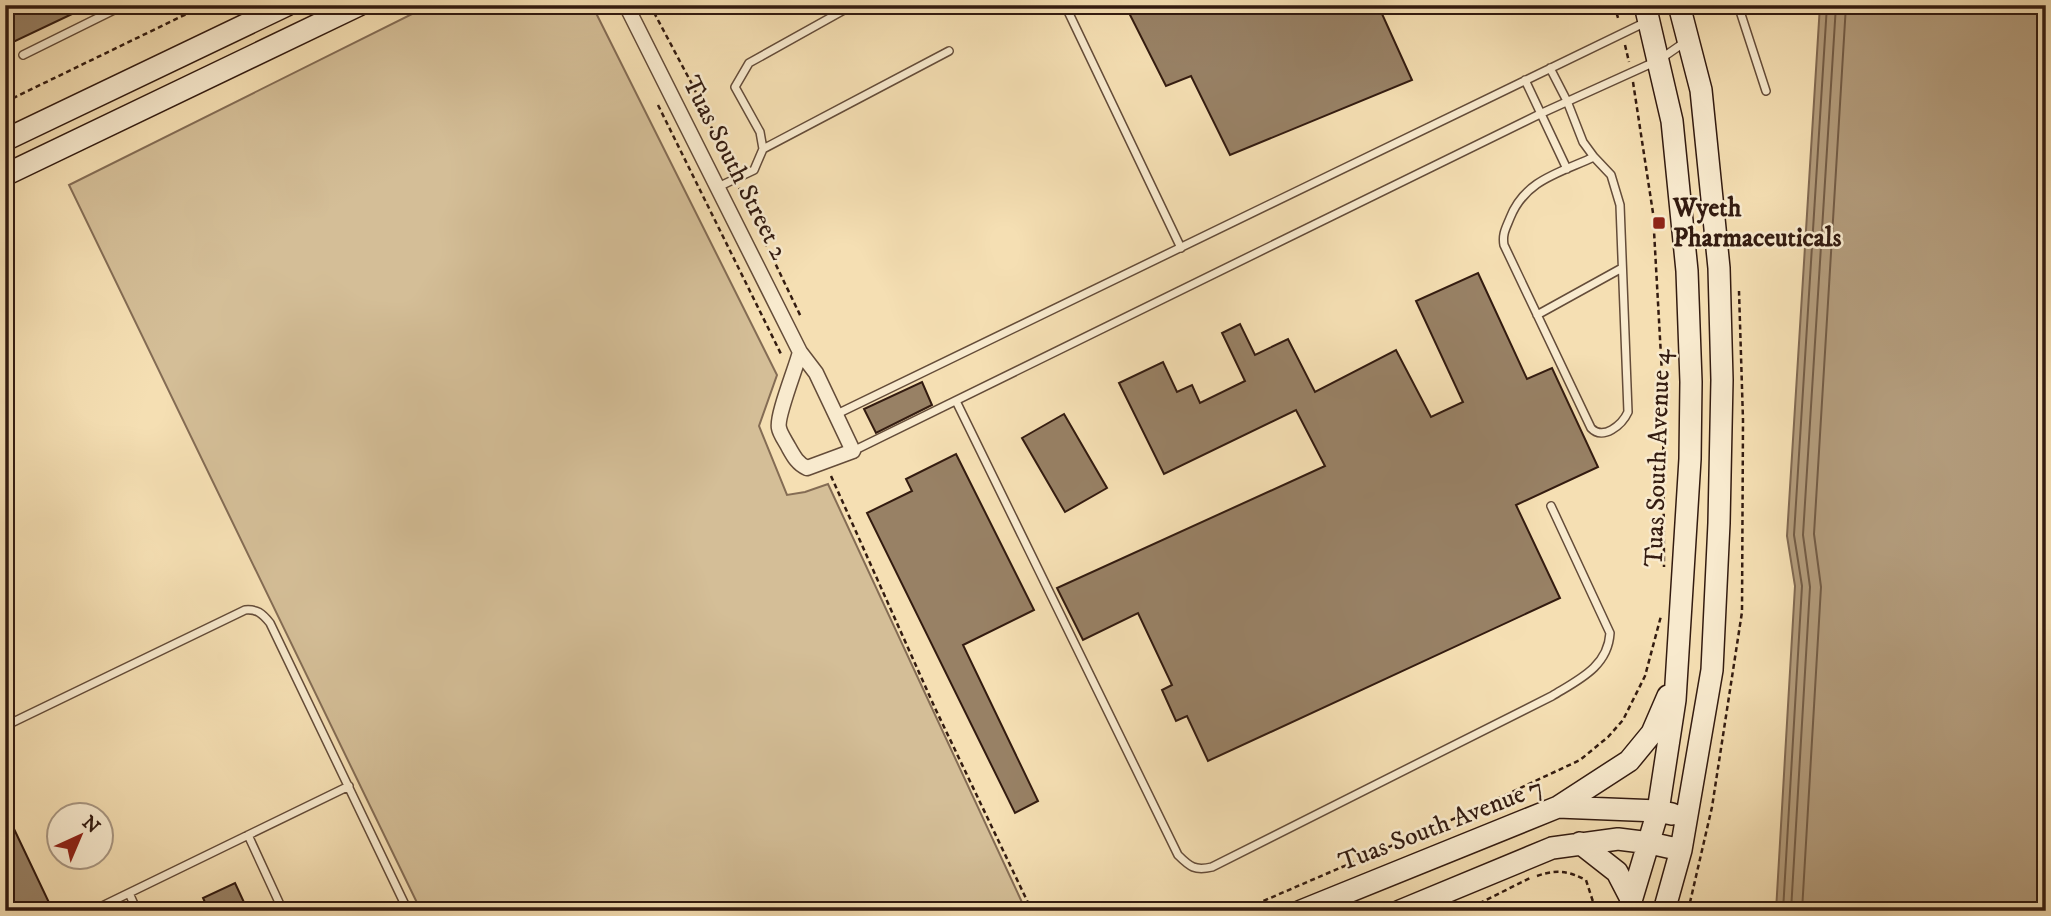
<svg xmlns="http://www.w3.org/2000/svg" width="2051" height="916" viewBox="0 0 2051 916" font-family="'IM FELL DW Pica',serif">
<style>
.green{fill:#d4be97;stroke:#846c54;stroke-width:2}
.water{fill:#b39c7c;stroke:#806851;stroke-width:2}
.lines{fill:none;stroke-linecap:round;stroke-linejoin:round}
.shore{stroke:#735c46;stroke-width:2}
.building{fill:#988165;stroke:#331b10;stroke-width:2}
.lane-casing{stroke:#644c39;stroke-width:10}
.street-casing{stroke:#644c39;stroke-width:17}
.secondary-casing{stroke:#331b10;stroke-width:24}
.path{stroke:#331b10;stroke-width:2.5;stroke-dasharray:5 3.5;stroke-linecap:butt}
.lane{stroke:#f8eace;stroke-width:7}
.street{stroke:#f8eace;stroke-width:14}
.secondary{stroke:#f8eace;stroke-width:21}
.poi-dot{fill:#8f2418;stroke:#f8eace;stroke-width:2.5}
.labels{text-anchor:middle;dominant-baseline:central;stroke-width:5;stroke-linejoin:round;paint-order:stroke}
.street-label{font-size:26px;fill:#331b10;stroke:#f8eace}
.poi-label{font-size:26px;font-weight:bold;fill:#331b10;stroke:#f8eace;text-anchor:start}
</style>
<rect width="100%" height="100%" fill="#f5dfb3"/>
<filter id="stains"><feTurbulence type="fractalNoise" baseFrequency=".00286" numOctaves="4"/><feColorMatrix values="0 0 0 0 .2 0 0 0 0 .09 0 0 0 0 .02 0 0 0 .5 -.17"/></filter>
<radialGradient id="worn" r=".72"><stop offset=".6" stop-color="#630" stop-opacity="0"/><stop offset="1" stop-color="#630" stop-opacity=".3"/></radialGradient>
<path class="green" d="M430,5H592L777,375L759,426L787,495L805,492L828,484L1026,911H421L69,185Z"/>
<path class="water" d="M1820,5H2046V911H1776L1795,586L1787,536Z"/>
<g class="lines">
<path class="shore" d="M1783,911L1802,586L1794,535L1827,5
M1791,911L1810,587L1803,535L1836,5
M1802,911L1821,587L1814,534L1846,5"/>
</g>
<path class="building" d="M5,5H91L9,44L5,36Z
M1125,5H1378L1412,80L1230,155L1191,76L1166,86Z
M1478,273L1527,379L1552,368L1598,467L1516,505L1560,598L1208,761L1187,716L1176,721L1162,690L1172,685L1138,613L1083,640L1057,588L1325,466L1296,410L1164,474L1119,383L1163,362L1177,392L1192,385L1200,403L1245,381L1222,333L1240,324L1255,355L1288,339L1315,392L1396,350L1431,417L1463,402L1416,301Z
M922,382L932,405L876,433L864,409Z
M1064,414L1107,488L1065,512L1022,438Z
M956,454L1034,610L963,645L1038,801L1015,813L867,513L912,491L906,479Z
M5,810L53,911H5Z
M235,883L248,911H209L203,898Z"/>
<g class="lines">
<g class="lane-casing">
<path id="lane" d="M1065,5L1181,248
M1738,5L1766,91
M23,55L124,5
M1550,68L1567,101L1583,142L1594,157
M1525,80L1567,169
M763,149L949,51
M1594,157L1611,175L1620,205L1628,412C1622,425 1603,441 1591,428L1504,245C1502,234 1506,228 1510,218C1525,180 1559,173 1594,157Z
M718,187L754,170L763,149L760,132L735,87L749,63L853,5
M1537,315L1622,268
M956,401L1178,855C1190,867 1195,871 1212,867L1552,696C1578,680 1608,667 1610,633L1551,506
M837,414L1646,22
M853,451L1542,113L1659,60L1685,42
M5,726L245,610C257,609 262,613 270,623L408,911
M248,835L283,911
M129,893L137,911
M92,911L349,786"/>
</g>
<g class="street-casing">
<path id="street" d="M626,5L800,352L816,373L853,451L807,468C798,464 794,457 789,448C786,442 780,434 779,428C776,417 796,368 800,352"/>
</g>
<g class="secondary-casing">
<path id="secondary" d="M5,140L287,5
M5,175L359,5
M1558,807L1629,761L1652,733L1668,696
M1580,843L1617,872L1631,899
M1301,911L1558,807L1658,811L1672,814
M1400,911L1552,848L1618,839L1650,843L1681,850
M1628,911L1658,811L1675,700L1690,459L1691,382L1687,271L1672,121L1645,5
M1664,911L1681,850L1712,670L1719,523L1722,380L1719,268L1701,90L1679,5"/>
</g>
<path class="path" d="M650,5L693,86L730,169
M1614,5L1619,21
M1625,45L1629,62
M1633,82L1653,213L1663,392L1664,567
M5,102L205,5
M658,105L782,356
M739,188L801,317
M831,476L935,708L1032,911
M1537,876C1557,869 1568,871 1586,880L1596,911
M1240,911L1465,814L1580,760L1608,737L1623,720L1645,676L1661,616
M1464,911L1530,878
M1688,911L1712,807L1742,612L1743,420L1739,291"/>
<use href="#lane" class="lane"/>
<use href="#street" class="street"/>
<use href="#secondary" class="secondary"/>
</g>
<rect class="poi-dot" x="1652" y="216" width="14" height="14" rx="3.5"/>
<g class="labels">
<g class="street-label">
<text transform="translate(735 168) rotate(63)">Tuas South Street 2</text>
<text transform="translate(1658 458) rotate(-88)">Tuas South Avenue 4</text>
<text transform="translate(1441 825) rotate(-21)">Tuas South Avenue 7</text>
</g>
<g class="poi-label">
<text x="1673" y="208">Wyeth<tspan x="1673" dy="30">Pharmaceuticals</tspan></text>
</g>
</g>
<rect width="2051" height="916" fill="none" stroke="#f5dfb3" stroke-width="28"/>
<rect x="7" y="7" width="2037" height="902" fill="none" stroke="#331b10" stroke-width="3.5"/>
<rect x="14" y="14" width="2023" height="888" fill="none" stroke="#331b10" stroke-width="2"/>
<g transform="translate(80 836) rotate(44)"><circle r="33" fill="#f8eace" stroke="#a99782" stroke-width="2"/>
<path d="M0-5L12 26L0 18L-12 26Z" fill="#8f2418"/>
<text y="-10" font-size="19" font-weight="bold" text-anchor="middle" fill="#331b10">N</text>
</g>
<rect width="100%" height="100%" filter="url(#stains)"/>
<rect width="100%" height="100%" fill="url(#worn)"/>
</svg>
